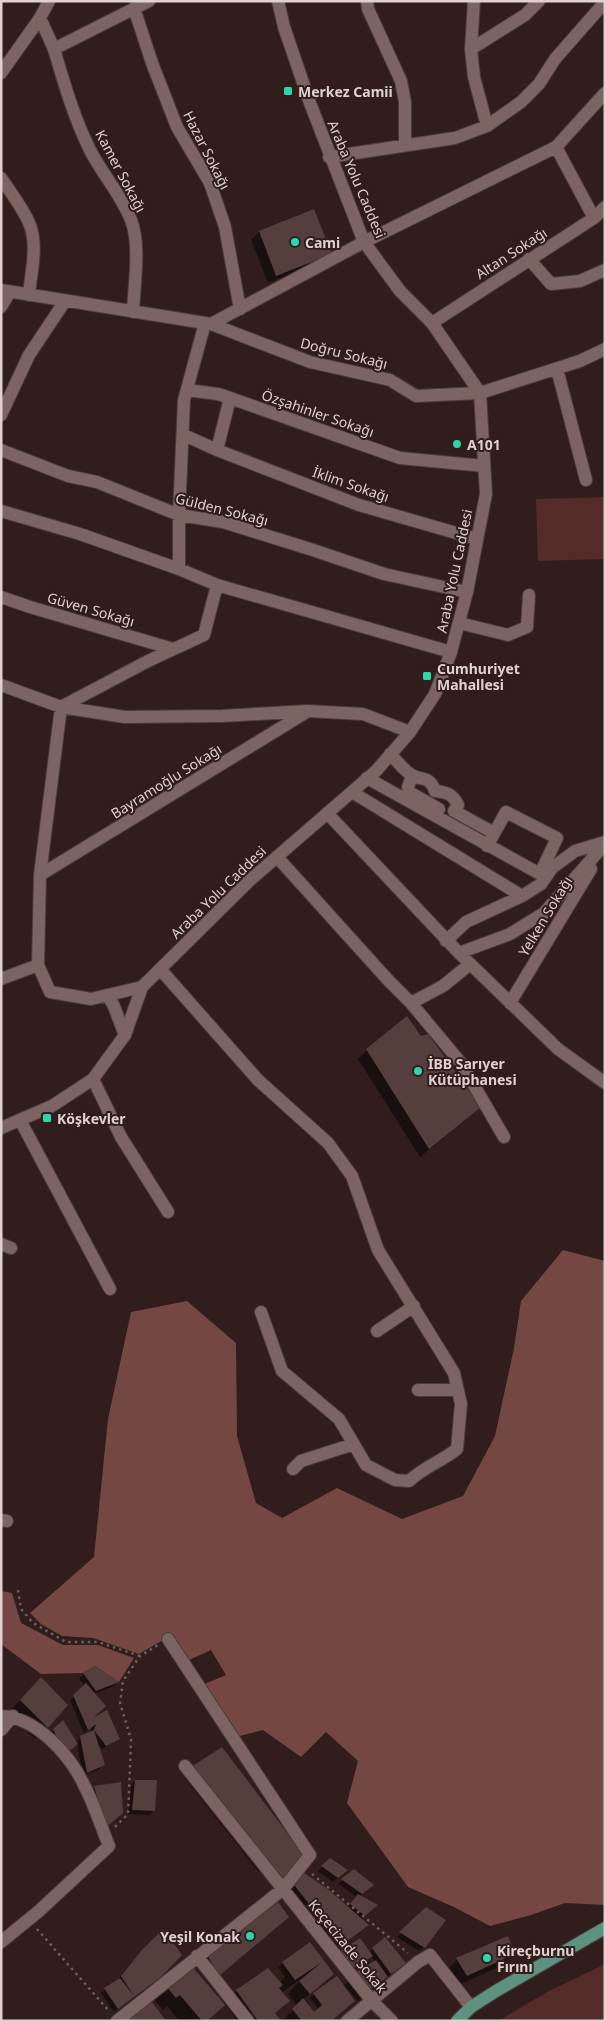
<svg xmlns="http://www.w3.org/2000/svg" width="606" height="2022" viewBox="0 0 606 2022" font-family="'Noto Sans',sans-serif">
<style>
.green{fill:#542b28}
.forest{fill:#754743}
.shadow{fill:#0007}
.building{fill:#543f3d}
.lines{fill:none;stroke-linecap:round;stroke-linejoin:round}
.street-casing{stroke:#4b3c3b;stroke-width:14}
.secondary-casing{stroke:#4b3c3b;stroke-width:14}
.primary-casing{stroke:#4b3c3b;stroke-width:14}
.path{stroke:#6f5e5d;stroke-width:2.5;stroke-dasharray:2.5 4;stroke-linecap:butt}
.street{stroke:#7b6462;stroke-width:12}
.secondary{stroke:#7b6462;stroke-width:12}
.primary{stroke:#5c927f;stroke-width:12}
.poi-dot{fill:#2cd5ab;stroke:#301d1c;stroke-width:2}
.labels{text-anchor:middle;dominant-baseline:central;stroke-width:4;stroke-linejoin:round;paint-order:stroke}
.poi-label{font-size:14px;font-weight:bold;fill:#dfd1d0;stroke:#301d1c;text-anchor:start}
.street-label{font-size:14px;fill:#dfd1d0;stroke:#301d1c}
</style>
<rect width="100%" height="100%" fill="#301d1c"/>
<path class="green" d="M605,497V559L538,561L536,499Z
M605,1964V2021H498L549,1991Z"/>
<path class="forest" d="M563,1250L605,1261V1905L565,1903L531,1915L490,1926L454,1907L408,1887L347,1803L358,1761L326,1732L301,1757L263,1730L236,1737L202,1685L226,1675L211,1650L187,1661L170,1636L139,1654L93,1638L62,1636L41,1624L30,1613L94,1557L108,1419L131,1312L187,1301L236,1343L237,1436L256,1503L282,1518L337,1488L402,1519L463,1496L495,1436L514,1348L521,1301Z
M1,1591L12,1593L21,1623L63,1645H98L134,1658L119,1682L95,1666L83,1673L41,1674L1,1644Z"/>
<path class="shadow" d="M313,210L321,262L268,283L251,240L259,232Z
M421,1037L480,1107L420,1157L358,1059L367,1050Z
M95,1667L117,1683L114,1686L94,1694L91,1719L119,1738L102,1749L97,1743L103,1765L99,1769L83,1776L77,1743L72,1748L49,1734L54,1730L76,1743L81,1737L91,1732L93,1725L84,1733L70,1700L85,1686L79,1678Z
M29,1691L67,1705L35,1739L8,1713Z
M192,1768L263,1867L258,1871L184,1777Z
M135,1781L154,1811L150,1815L128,1814L131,1785Z
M95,1787L121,1813L102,1830L90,1791Z
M330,1860L342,1874L333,1882L318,1871Z
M354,1871L368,1889L359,1896L373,1909L361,1919V1931L335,1950L279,1893L300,1872L348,1908L357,1897L338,1884Z
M426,1909L424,1947L419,1951L397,1937Z
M283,1921L214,1979L204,1960L208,1956Z
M163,1930L160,1976L148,1988L147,1987L114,2012L101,1993L117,1981L130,1964Z
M310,1944L332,1974L303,2000L313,2014L319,2010L310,1998L314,1994L343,1987L357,1973L375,1962L371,1956L347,1972L373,1949L400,1967L358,2001L345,1986L330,2021H282L297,2006L288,1994L301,1979L281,1993L288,2001L274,2014L279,2021H237L225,2003L207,2021H179L167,2006L163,2010L153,1998L166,1986L223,2004L237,1991L279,1983L285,1977L278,1967Z
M513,1954L501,1966L454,1987L445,1972L457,1959Z"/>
<path class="building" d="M314,209L332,254L276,276L259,231Z
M407,1016L421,1036L428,1034L481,1107L429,1149L366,1049Z
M95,1666L119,1682L96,1691L83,1673Z
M41,1677L68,1705L48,1728L20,1700Z
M86,1683L106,1706L93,1718L107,1710L120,1739L106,1746L94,1730L105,1765L87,1773L80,1736L94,1730L96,1724L88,1730L73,1695Z
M63,1720L78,1744L68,1752L57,1738L53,1729Z
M222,1747L304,1855L282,1880L191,1767Z
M135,1780H157L155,1811L132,1810Z
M121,1782L123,1813L106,1827L94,1786Z
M330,1858L348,1870L338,1878L321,1866Z
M354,1869L374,1885L362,1894L341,1879Z
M300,1870L329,1890L369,1925L342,1945L290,1880Z
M358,1894L378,1905L365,1916L350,1904Z
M278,1902L289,1917L219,1976L207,1955Z
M426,1907L446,1920L425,1948L399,1932Z
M163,1929L182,1955L161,1977L118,2009L104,1988L120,1978L134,1996L121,1976L141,1951Z
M508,1936L515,1954L467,1976L456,1958Z
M385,1937L406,1963L391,1974L372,1948Z
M360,1938L373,1956L352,1969L339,1952Z
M310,1942L334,1974L310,1994L299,1981L321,1963L295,1980L282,1962Z
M376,1960L388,1977L371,1989L356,1972Z
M190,1964L225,2005L207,2021H202L180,1995L176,1998L165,1985Z
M268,1968L283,1985L279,1988L290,2001L275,2013L281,2021H258L236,1990Z
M337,1976L355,2001L331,2021H302L292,2009L303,1998L314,2012L322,2005L313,1993Z
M150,1999L166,2021H131L127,2015Z"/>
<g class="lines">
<g class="street-casing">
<path id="street" d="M367,1L368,9L401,81L405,102V145
M474,1L471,49L474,77L487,126
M134,8L152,63L177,127L210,183L225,227L240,309
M40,18L54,49L149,1
M54,49C64,83 74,118 90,150C102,174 121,194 131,220C141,245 134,285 133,312
M471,49L525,15L539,1
M1,73L40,18L49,1
M556,147L594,218
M329,157L455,138L487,126L521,102L539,84L555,59L605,2
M1,178C11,193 23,208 30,225C38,247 31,272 29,295
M529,259L551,284L580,281L605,270
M1,290L211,324L364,242L556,147L605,93
M1,307L10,292
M432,323L594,218L605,207
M211,324L310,362L390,380L416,396L480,393L580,361L605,349
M557,369L586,480
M187,390L218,394L230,398
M1,415L29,355L65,301
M184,435L217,450L230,398L400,458L484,466
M1,450L68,476L97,482L179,515L223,522L313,550L384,574L467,592
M217,450L359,505L477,539
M1,511L80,534L179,569L217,585L451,652
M179,569V514L184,400L205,323
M1,597L30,607L173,649
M459,623L508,635L527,627L529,595
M1,685L61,707L125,717L222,716L307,711L363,714L410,732
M390,754C397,761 403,769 410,774C421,782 429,774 435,791C446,792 453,794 458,805L454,811L494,833
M412,776L408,787L409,792L439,809
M367,778L540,874L557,838L506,812L487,846
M352,792L522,896
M327,813L459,953L558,1049L605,1083
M277,857L388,980L411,1003L461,1063L504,1137
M40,875L305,713
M446,941L466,922L522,896L541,884L552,868L575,851L605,842
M459,953L510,934L544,913L605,844
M160,969L258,1080L328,1143L352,1176L378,1250L454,1373L461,1404L457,1449C442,1461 424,1467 409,1481L395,1480L366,1465L339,1419L282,1371L261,1312
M1,979L38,965
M142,987L91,999L50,992L38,965L40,875L61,707L148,661L204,635L217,585
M107,995L113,1004L125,1035
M411,1003L443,986L470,964
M510,1003L591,869
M93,1079L121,1137L168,1212
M20,1120L110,1289
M1,1244L11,1248
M377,1331L414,1306
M418,1390H458
M293,1469L301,1461L354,1444
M1,1520L7,1521
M1,1716C36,1717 70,1755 84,1785C94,1804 101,1826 109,1846L39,1911L1,1942
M1,1730L13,1716
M185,1766L372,2001L392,2021
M197,1956L248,2021
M117,2021L283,1889L310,1855L168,1639
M347,2021L418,1962L430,1955L471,2007"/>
</g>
<g class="secondary-casing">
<path id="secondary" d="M1,1128L52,1106L93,1079L125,1035L142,987L249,881L376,771L410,732L435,694L451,652L467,592L486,494L480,393L432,323L400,291L364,242L310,103L284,27L278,1"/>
</g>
<g class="primary-casing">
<path id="primary" d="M457,2021L471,2007L496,1991L605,1928"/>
</g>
<path class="path" d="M18,1590L21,1609L33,1623L66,1642H98L140,1656
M115,1827L128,1814L129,1793L131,1739L120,1703L123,1681L140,1656L158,1645
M312,1874L408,1953
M37,1929L109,2011
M512,2021H513"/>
<use href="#street" class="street"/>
<use href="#secondary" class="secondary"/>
<use href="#primary" class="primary"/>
</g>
<g class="poi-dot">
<rect x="283" y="86" width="10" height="10" rx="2.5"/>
<circle cx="295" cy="242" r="5"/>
<circle cx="457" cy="444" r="5"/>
<rect x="422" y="671" width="10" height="10" rx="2.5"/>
<circle cx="418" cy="1071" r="5"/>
<rect x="42" y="1113" width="10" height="10" rx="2.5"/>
<circle cx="250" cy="1936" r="5"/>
<circle cx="487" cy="1958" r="5"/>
</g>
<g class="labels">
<g class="poi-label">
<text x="298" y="91">Merkez Camii</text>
<text x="305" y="242">Cami</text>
<text x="467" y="444">A101</text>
<text x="437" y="668">Cumhuriyet<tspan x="437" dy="16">Mahallesi</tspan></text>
<text x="428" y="1063">İBB Sarıyer<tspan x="428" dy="16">Kütüphanesi</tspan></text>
<text x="57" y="1118">Köşkevler</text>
<text x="240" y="1936" text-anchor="end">Yeşil Konak</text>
<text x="497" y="1950">Kireçburnu<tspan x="497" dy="16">Fırını</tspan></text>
</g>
<g class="street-label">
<text transform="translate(207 150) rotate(63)">Hazar Sokağı</text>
<text transform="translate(121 171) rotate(62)">Kamer Sokağı</text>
<text transform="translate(357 179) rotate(67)">Araba Yolu Caddesi</text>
<text transform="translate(511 253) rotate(-33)">Altan Sokağı</text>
<text transform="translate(344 353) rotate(14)">Doğru Sokağı</text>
<text transform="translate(318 413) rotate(19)">Özşahinler Sokağı</text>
<text transform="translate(351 484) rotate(19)">İklim Sokağı</text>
<text transform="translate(222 509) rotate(14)">Gülden Sokağı</text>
<text transform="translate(454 571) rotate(-78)">Araba Yolu Caddesi</text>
<text transform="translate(91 609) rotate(16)">Güven Sokağı</text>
<text transform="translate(166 781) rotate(-32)">Bayramoğlu Sokağı</text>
<text transform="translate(218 892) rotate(-44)">Araba Yolu Caddesi</text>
<text transform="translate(545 916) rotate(-59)">Yelken Sokağı</text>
<text transform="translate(348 1946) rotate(51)">Keçecizade Sokak</text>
</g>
</g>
<rect width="606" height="2022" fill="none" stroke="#dfd1d0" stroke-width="5"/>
</svg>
